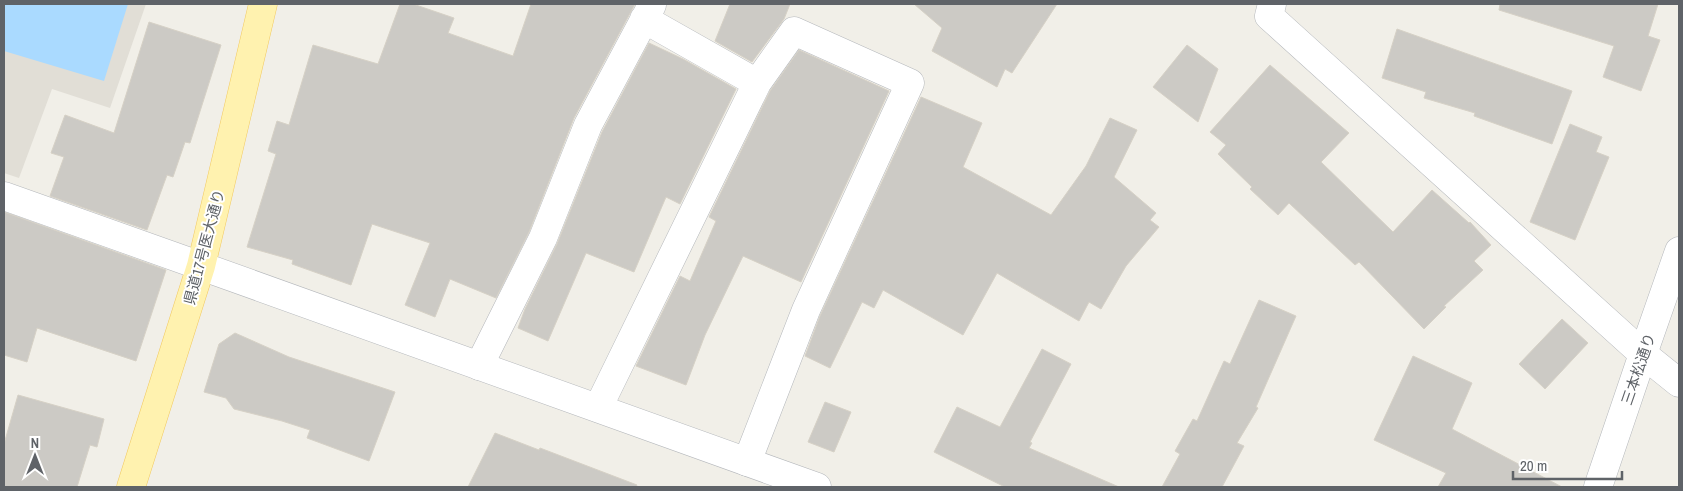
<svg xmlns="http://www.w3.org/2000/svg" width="1683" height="491" viewBox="0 0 1683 491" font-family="'Archivo Narrow','Noto Sans JP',sans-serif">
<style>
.education{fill:#e1ded6}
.water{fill:#aadaff}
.building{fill:#cccac5;stroke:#d6d1c6}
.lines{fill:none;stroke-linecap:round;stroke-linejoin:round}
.minor-casing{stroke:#b5b8bc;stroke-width:29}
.tertiary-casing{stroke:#b5b8bc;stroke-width:29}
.primary-casing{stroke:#f2c960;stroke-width:29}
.minor{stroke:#fff;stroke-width:28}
.tertiary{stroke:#fff;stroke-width:28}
.primary{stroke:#fff2af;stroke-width:28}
.labels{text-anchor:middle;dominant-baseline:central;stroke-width:4;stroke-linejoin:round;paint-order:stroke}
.street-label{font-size:15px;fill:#5f6368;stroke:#fff}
</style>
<rect width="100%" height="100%" fill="#f1efe8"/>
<path class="education" d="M4,4H146L110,108L52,89L19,178L4,173Z"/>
<path class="water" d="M4,4H128L104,81L4,51Z"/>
<path class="building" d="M400,4H413L454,18L448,33L513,56L531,4H635L574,118L529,232L496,298L450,279L435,317L405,305L430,243L372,224L351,285L292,264L293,260L247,247L276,154L268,151L277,121L289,125L313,45L378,64Z
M730,4H790L784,19L752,62L715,41Z
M914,4H1057L1012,73L1005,69L997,87L932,51L942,28Z
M1500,4H1658L1648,36L1660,40L1641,91L1603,77L1614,46L1499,10Z
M149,22L221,45L190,143L185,142L173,177L167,175L147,230L50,196L64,157L51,153L65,115L114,133Z
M1397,29L1572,91L1552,144L1474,116L1475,113L1424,98L1426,92L1382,78Z
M649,43L683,59L736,89L680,204L666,197L634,272L586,253L548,341L518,328L525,309L557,244L602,132Z
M1187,45L1218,69L1198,122L1153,87Z
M799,50L889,91L801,282L743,256L705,335L686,385L636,366L680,276L690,281L716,221L709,217L770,91Z
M1270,65L1349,133L1321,162L1393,232L1432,190L1469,223L1470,222L1491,245L1474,261L1483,270L1444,306L1446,307L1424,329L1359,262L1355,265L1289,203L1278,215L1250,189L1252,187L1218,154L1226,145L1210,132Z
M921,97L982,123L963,167L1051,215L1086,166L1110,118L1137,130L1114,177L1156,213L1150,220L1159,227L1126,266L1101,309L1089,302L1079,321L997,273L963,335L883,290L874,308L862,302L830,368L805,356L820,316Z
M1570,124L1602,137L1596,152L1609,157L1575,240L1530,222Z
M4,212L166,270L136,361L37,328L27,362L4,355Z
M1259,300L1296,316L1256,407L1258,408L1237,443L1244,446L1222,487H1162L1180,454L1175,451L1193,419L1197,421L1224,361L1230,364Z
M1562,319L1588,343L1545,389L1519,364Z
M235,333L289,357L395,392L369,461L307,438L310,430L282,421L234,409L226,398L204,392L219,344Z
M1042,349L1071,364L1030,442L1032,443L1029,448L1119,487H1005L934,452L957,407L1000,427Z
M1413,356L1472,383L1452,429L1562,487H1438L1446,473L1374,440Z
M18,395L104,419L97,447L90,445L77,487H4V444Z
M825,402L851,412L834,452L808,442Z
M495,433L539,450L540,448L637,485L636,487H468Z"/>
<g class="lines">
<g class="minor-casing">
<path id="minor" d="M1272,4L1269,16L1643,354L1679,383
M4,196L201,266
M479,366L543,238L588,125L652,5
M598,408L757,83L644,19
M747,462L806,310L910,83L794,31L757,83"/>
</g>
<g class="tertiary-casing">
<path id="tertiary" d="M201,266L817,487
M1598,487L1643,354L1679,251"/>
</g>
<g class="primary-casing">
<path id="primary" d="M131,487L201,266L263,4"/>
</g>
<use href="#minor" class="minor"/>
<use href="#tertiary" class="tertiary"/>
<use href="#primary" class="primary"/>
</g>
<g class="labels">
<g class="street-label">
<text transform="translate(204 247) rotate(-75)">県道17号医大通り</text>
<text transform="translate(1638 369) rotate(-71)">三本松通り</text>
</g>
</g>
<rect width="1683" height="491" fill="none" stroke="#5f6368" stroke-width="10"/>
<g transform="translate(35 456)" stroke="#ffffff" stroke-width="4" paint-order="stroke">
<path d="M0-4L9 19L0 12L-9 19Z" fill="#5f6368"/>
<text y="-8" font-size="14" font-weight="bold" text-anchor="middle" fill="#5f6368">N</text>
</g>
<path d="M1513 471v8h109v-8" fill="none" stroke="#5f6368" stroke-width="2.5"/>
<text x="1520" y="471" font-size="15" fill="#5f6368" stroke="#ffffff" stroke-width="4" paint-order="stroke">20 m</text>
</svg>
